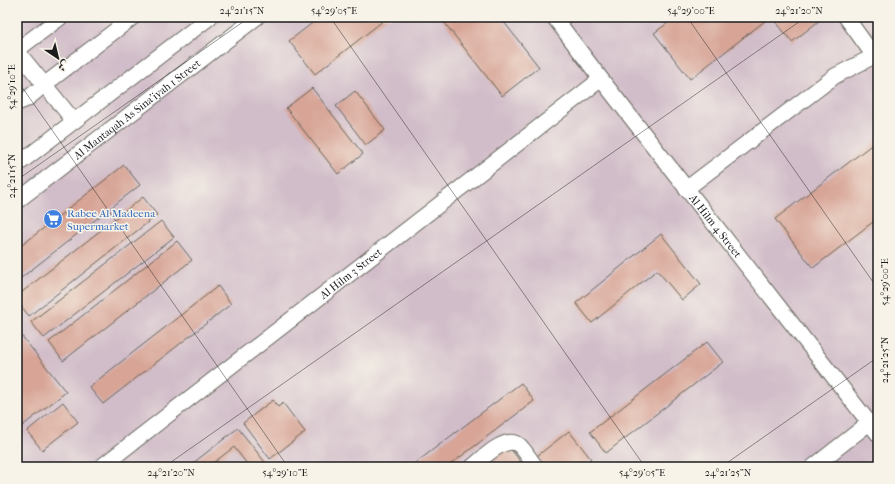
<svg xmlns="http://www.w3.org/2000/svg" width="895" height="484" viewBox="0 0 895 484" font-family="'IM FELL French Canon',Amiri,serif">
<style>
.industrial{fill:#d1bdc9}
.building{fill:#d7a496}
.lines{fill:none;stroke-linecap:round;stroke-linejoin:round}
.minor-casing{stroke:#66645c;stroke-width:17}
.minor{stroke:#fff;stroke-width:15}
.ticks{fill:none;stroke:#1c1c1c;stroke-width:1;stroke-opacity:0.45}
.labels{text-anchor:middle;dominant-baseline:central;stroke-width:3;stroke-linejoin:round;paint-order:stroke}
.street-label{font-size:11px;fill:#1c1c1c;stroke:#f7f3e8}
.shop-label{font-size:11px;fill:#366cbe;stroke:#f7f3e8;text-anchor:start}
.neatline{fill:none;stroke:#1c1c1c;stroke-width:1.5}
.ticks-label{font-size:10px;text-anchor:middle;fill:#1c1c1c}
</style>
<rect width="100%" height="100%" fill="#f7f3e8"/>
<filter id="ink" filterUnits="userSpaceOnUse"><feTurbulence type="fractalNoise" baseFrequency=".025" numOctaves="2"/><feDisplacementMap in="SourceGraphic" scale="8" xChannelSelector="R" yChannelSelector="G"/><feConvolveMatrix kernelMatrix="1 2 1 2 8 2 1 2 1" color-interpolation-filters="sRGB"/></filter>
<filter id="wash" filterUnits="userSpaceOnUse"><feTurbulence type="fractalNoise" baseFrequency=".012" numOctaves="4" result="noise"/><feDisplacementMap in="SourceGraphic" scale="16" xChannelSelector="R" yChannelSelector="G"/><feGaussianBlur stdDeviation="0.9" result="paint"/><feColorMatrix in="noise" values="0 0 0 0 0 0 0 0 0 0 0 0 0 0 0 0 0 1.4 0 .05"/><feComposite in="paint" operator="in"/></filter>
<g filter="url(#wash)">
<rect width="100%" height="100%" fill="#f0e9d2"/>
<path class="industrial" d="M17,17H878V467H17Z"/>
<g id="blocks">
<path class="building" d="M320,17H388L315,74L289,41Z
M440,17H500L539,67L502,96Z
M676,17H770L690,79L654,33Z
M772,17H824L792,42Z
M312,88L363,154L338,174L286,108Z
M355,91L385,130L366,145L336,106Z
M878,140V218L813,268L775,219Z
M124,165L140,185L17,281V249Z
M143,197L157,215L29,316L17,301V296Z
M161,221L174,237L44,338L31,322Z
M661,234L701,284L682,300L657,270L592,323L576,303Z
M177,241L192,260L63,361L49,342Z
M218,286L231,304L103,404L89,387Z
M17,330L66,392L17,430Z
M707,342L723,362L606,453L590,432Z
M521,383L534,401L447,467H410Z
M273,400L278,407L283,403L305,432L270,459L243,423Z
M63,402L78,422L42,450L27,431Z
M238,428L268,466L266,467H242L247,464L234,447L208,467H188Z
M569,431L591,459L580,467H546L537,456Z
M509,447L525,467H483Z"/>
</g>
</g>
<g filter="url(#ink)">
<use href="#blocks" fill-opacity="0" stroke="#66645c" stroke-width="1"/>
<g class="lines">
<g class="minor-casing">
<g id="minor">
<path id="s1" d="M554,17L601,79L878,434"/>
<path d="M846,17L874,56"/>
<path d="M17,50L61,17"/>
<path d="M17,51L74,121"/>
<path d="M17,103L27,99L44,85L133,17"/>
<path d="M17,165L210,17"/>
<path d="M686,189L835,76L878,54"/>
<path id="s2" d="M17,201L257,17"/>
<path id="s3" d="M101,467L601,79"/>
<path d="M472,467C482,459 506,434 519,445C525,450 530,460 536,467"/>
<path d="M813,467L869,423"/>
</g>
</g>
<use href="#minor" class="minor"/>
</g>
</g>
<path class="ticks" d="M330,17L645,467M687,17L878,289M17,80L288,467M17,180L250,17M164,467L806,17M721,467L878,357"/>
<defs>
<g id="supermarket-disc" transform="scale(1)"><circle r="9.5" fill="#3f7fe0" stroke="#f7f3e8"/><path d="M-6-5.5h2.5l.6 2H6L4.5 2H-2.5L-4.4-4H-6ZM-1.5 3.2a1.3 1.3 0 1 0 .1 0ZM3 3.2a1.3 1.3 0 1 0 .1 0Z" fill="#fff"/></g>
</defs>
<g fill-rule="evenodd">
<use href="#supermarket-disc" x="53" y="219"/>
</g>
<g class="labels">
<g class="street-label">
<text stroke="none"><textPath href="#s2" startOffset="151">Al Mantaqah As Sina'iyah 1 Street</textPath></text>
<text stroke="none"><textPath href="#s1" startOffset="264">Al Hilm 4 Street</textPath></text>
<text stroke="none"><textPath href="#s3" startOffset="316">Al Hilm 3 Street</textPath></text>
</g>
<g class="shop-label">
<text x="67" y="213">Rabee Al Madeena<tspan x="67" dy="13">Supermarket</tspan></text>
</g>
</g>
<rect width="895" height="484" fill="none" stroke="#f7f3e8" stroke-width="44"/>
<g transform="translate(58 58) rotate(145)" stroke="#f7f3e8" stroke-width="3" paint-order="stroke">
<path d="M0-3L7 15L0 10L-7 15Z" fill="#1c1c1c"/>
<text y="-6" font-size="11" font-weight="bold" text-anchor="middle" fill="#1c1c1c">ش</text>
</g>
<rect x="22" y="22" width="851" height="440" class="neatline"/>
<g class="ticks-label">
<text x="242" y="14">24°21'15"N</text>
<text x="334" y="14">54°29'05"E</text>
<text x="691" y="14">54°29'00"E</text>
<text x="799" y="14">24°21'20"N</text>
<text transform="translate(11 87) rotate(-90)" y="4">54°29'10"E</text>
<text transform="translate(11 176) rotate(-90)" y="4">24°21'15"N</text>
<text transform="translate(884 282) rotate(-90)" y="4">54°29'00"E</text>
<text transform="translate(884 360) rotate(-90)" y="4">24°21'25"N</text>
<text x="171" y="476">24°21'20"N</text>
<text x="285" y="476">54°29'10"E</text>
<text x="642" y="476">54°29'05"E</text>
<text x="728" y="476">24°21'25"N</text>
</g>
</svg>
